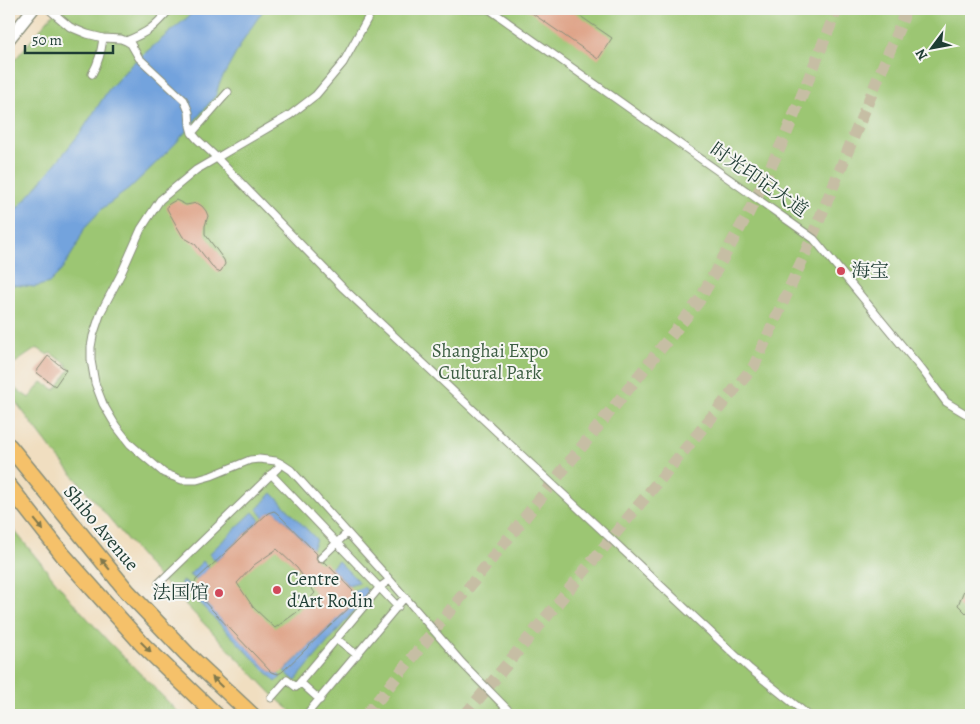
<svg xmlns="http://www.w3.org/2000/svg" width="980" height="724" viewBox="0 0 980 724" font-family="Alegreya,'Noto Serif SC',serif">
<style>
.green{fill:#9cc673;stroke:#5e8254}
.water{fill:#73a3dd;stroke:#497088}
.building{fill:#dfa489;fill-rule:evenodd}
.lines{fill:none;stroke-linecap:round;stroke-linejoin:round}
.secondary-tunnel{stroke:#c6bea4;stroke-width:12;stroke-dasharray:12 6;stroke-linecap:butt}
.pedestrian-casing{stroke:#888e7a;stroke-width:9}
.tertiary-casing{stroke:#888e7a;stroke-width:14}
.primary-casing{stroke:#888e7a;stroke-width:18}
.pedestrian{stroke:#fff;stroke-width:7}
.tertiary{stroke:#fff;stroke-width:11}
.primary{stroke:#f5c16b;stroke-width:15}
.oneway{fill:#7f784d}
.poi-dot{fill:#d1495b;stroke:#f6f6f2;stroke-width:2}
.labels{text-anchor:middle;dominant-baseline:central;stroke-width:4;stroke-linejoin:round;paint-order:stroke}
.street-label{font-size:19px;fill:#1f3d34;stroke:#f6f6f2}
.poi-label{font-size:19px;fill:#1f3d34;stroke:#f6f6f2;text-anchor:start}
.park-label{font-size:19px;fill:#3e5f44;stroke:#f6f6f2}
</style>
<rect width="100%" height="100%" fill="#f6f6f2"/>
<filter id="ink" filterUnits="userSpaceOnUse"><feTurbulence type="fractalNoise" baseFrequency=".02" numOctaves="2"/><feDisplacementMap in="SourceGraphic" scale="10" xChannelSelector="R" yChannelSelector="G"/><feConvolveMatrix kernelMatrix="1 2 1 2 8 2 1 2 1" color-interpolation-filters="sRGB"/></filter>
<filter id="wash" filterUnits="userSpaceOnUse"><feTurbulence type="fractalNoise" baseFrequency=".0096" numOctaves="4" result="noise"/><feDisplacementMap in="SourceGraphic" scale="20" xChannelSelector="R" yChannelSelector="G"/><feGaussianBlur stdDeviation="1.12" result="paint"/><feColorMatrix in="noise" values="0 0 0 0 0 0 0 0 0 0 0 0 0 0 0 0 0 1.4 0 .05"/><feComposite in="paint" operator="in"/></filter>
<g filter="url(#wash)">
<rect width="100%" height="100%" fill="#f0dec0"/>
<path class="green" d="M57,9H971V715H296L278,700L156,574L52,450L9,393V384L29,398L42,382L55,390L70,369L66,366L67,364L50,353L48,355L37,348L9,367V67Z
M9,524L70,599L107,640L181,715H9Z"/>
<path class="water" d="M196,9H264L245,37L219,84L216,95L176,143L158,161L129,189L103,208L85,227L76,247L61,271L49,283L35,287L13,285L9,282V217L34,190L81,132L109,89L132,64L188,17Z
M272,493L316,539L312,549L277,513C272,510 268,513 264,517L257,509Z
M253,512L260,520L216,561L209,554Z
M203,561L209,568L196,580L189,575Z
M338,561L359,582L348,585L331,568Z
M183,581L193,587L195,592L271,672L278,674L281,677L276,682L180,583Z
M364,587L369,593L295,681L284,671L354,603L356,599L353,591Z"/>
<g id="blocks">
<path class="building" d="M526,9H570L612,38L598,59Z
M176,200L186,205L197,203L202,206L206,211L208,216L205,226V234L224,260L225,264L221,271L218,272L215,270L195,244L183,237L167,209V206L169,204Z
M48,356L66,370L55,386L36,372Z
M274,511L277,513L317,554L316,559L318,562L322,563L325,562L353,591L356,599L354,603L282,672L278,674L271,672L195,592L193,587L196,580L268,513ZM277,549L297,568L315,593L297,612L275,628L253,607L237,583L254,565Z
M971,573V609L966,613L958,605Z"/>
</g>
</g>
<g filter="url(#ink)">
<use href="#blocks" fill-opacity="0" stroke="#888e7a" stroke-width="1"/>
<g class="lines">
<path class="secondary-tunnel" d="M366,715L699,301L749,212L785,137L835,14L836,9
M465,715L754,366L805,254L903,18L904,9"/>
<g class="pedestrian-casing">
<path id="pedestrian" d="M374,9L370,14L343,63L316,95L290,115L196,170L160,200L141,229L121,274L101,312L93,336L91,347V360L95,383L103,404L116,426L130,444L145,457L164,473L182,480H197L211,476L250,460L259,459L276,461L282,464L291,470L390,580L462,663L513,715
M489,9L814,239L923,371L946,402L971,417
M51,11L70,27L87,34L103,38L121,39L126,41L131,44L139,58L184,100L189,112L190,126L192,133L197,139L213,154L343,288L750,669L808,715
M126,41C149,32 154,27 170,9
M92,74C99,62 101,52 103,38
M192,133L228,92
M271,474L398,607
M321,558L347,533
M159,583L282,464
M337,639L357,655
M300,682L320,700
M271,698L287,680L296,687L380,587L390,580
M306,715L405,597"/>
</g>
<g class="tertiary-casing">
<path id="tertiary" d="M9,39L33,9"/>
</g>
<g class="primary-casing">
<path id="primary" d="M9,446L127,591L187,654L252,715
M9,486L63,555L143,645L216,715"/>
</g>
<use href="#pedestrian" class="pedestrian"/>
<use href="#tertiary" class="tertiary"/>
<use href="#primary" class="primary"/>
</g>
<defs><path id="oneway-solid" d="M-6-.8H1V-3.2L6.5 0L1 3.2V.8H-6Z" transform="scale(1.25)"/></defs>
<g class="oneway">
<use href="#oneway-solid" transform="translate(39 525) rotate(51)"/>
<use href="#oneway-solid" transform="translate(105 564) rotate(-130)"/>
<use href="#oneway-solid" transform="translate(146 647) rotate(45)"/>
<use href="#oneway-solid" transform="translate(217 682) rotate(-136)"/>
</g>
</g>
<g class="poi-dot">
<circle cx="841" cy="271" r="5"/>
<circle cx="277" cy="590" r="5"/>
<circle cx="219" cy="593" r="5"/>
</g>
<g class="labels">
<g class="street-label">
<text transform="translate(759 180) rotate(35)">时光印记大道</text>
<text transform="translate(101 528) rotate(50)">Shibo Avenue</text>
</g>
<g class="poi-label">
<text x="851" y="271">海宝</text>
<text x="287" y="579">Centre<tspan x="287" dy="22">d'Art Rodin</tspan></text>
<text x="209" y="593" text-anchor="end">法国馆</text>
</g>
<g class="park-label">
<text x="490" y="351">Shanghai Expo<tspan x="490" dy="22">Cultural Park</tspan></text>
</g>
</g>
<rect width="980" height="724" fill="none" stroke="#f6f6f2" stroke-width="30"/>
<g transform="translate(932 48) rotate(238)" stroke="#f6f6f2" stroke-width="4" paint-order="stroke">
<path d="M0-4L9 19L0 12L-9 19Z" fill="#1f3d34"/>
<text y="-8" font-size="14" font-weight="bold" text-anchor="middle" fill="#1f3d34">N</text>
</g>
<path d="M25 45v8h88v-8" fill="none" stroke="#1f3d34" stroke-width="2.5"/>
<text x="32" y="45" font-size="15" fill="#1f3d34" stroke="#f6f6f2" stroke-width="4" paint-order="stroke">50 m</text>
</svg>
